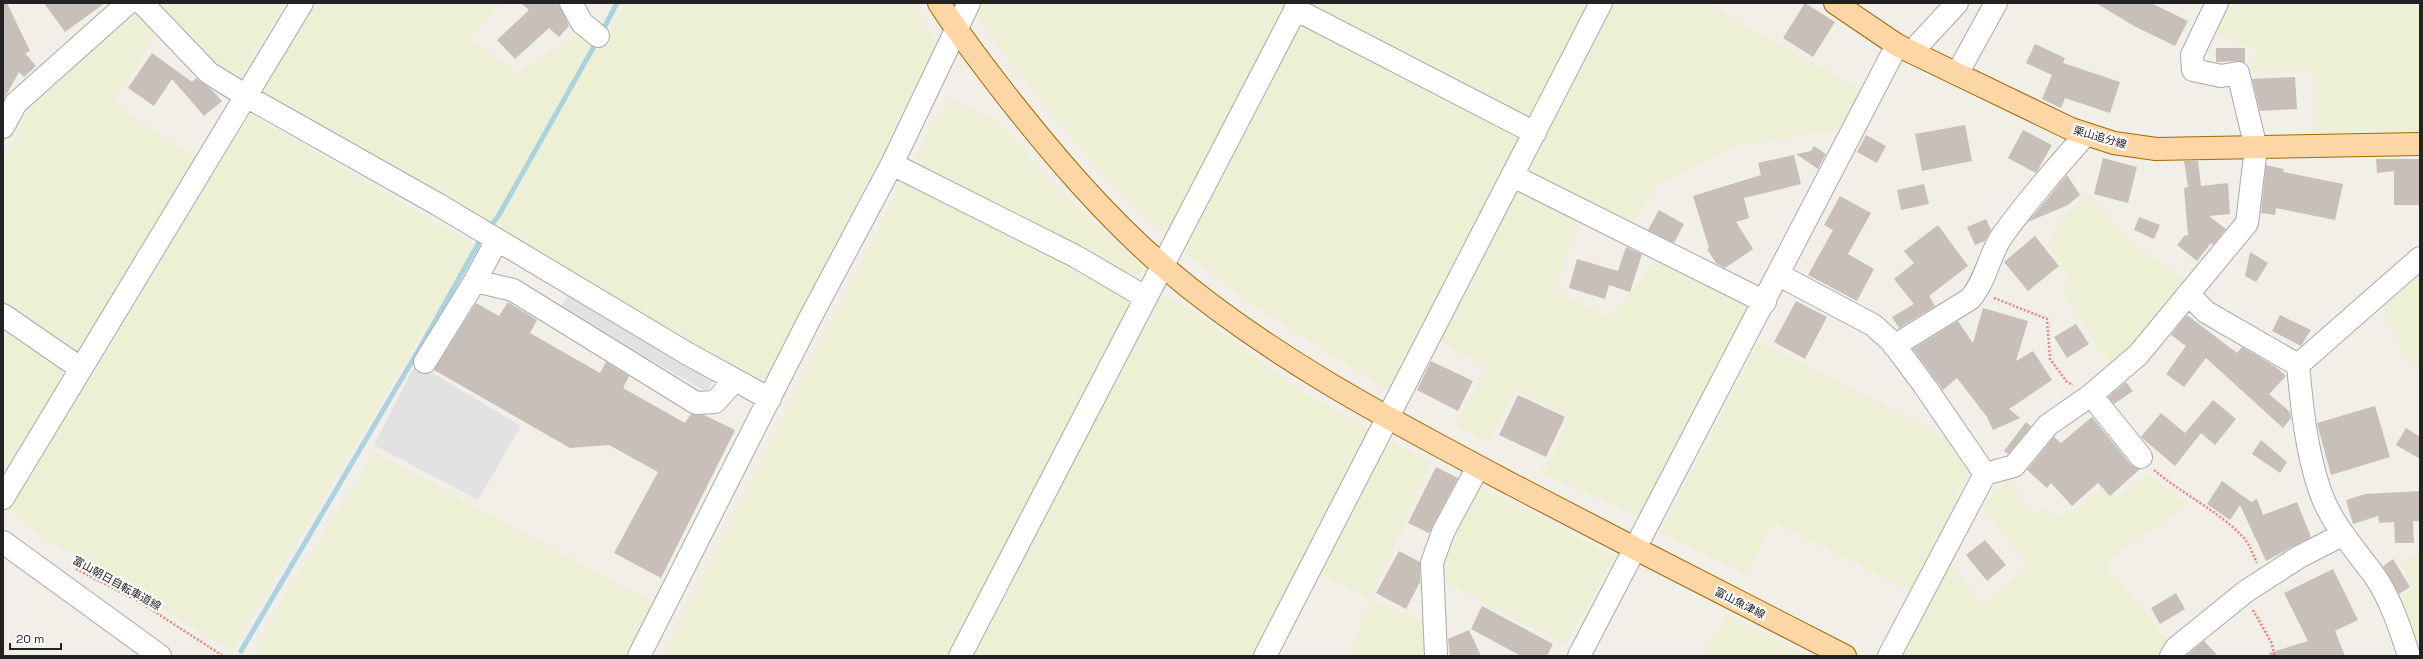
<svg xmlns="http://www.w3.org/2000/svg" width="2423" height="659" viewBox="0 0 2423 659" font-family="'Space Grotesk','Noto Sans JP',sans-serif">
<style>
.farmland{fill:#eef0d5}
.parking{fill:#e2e2e2}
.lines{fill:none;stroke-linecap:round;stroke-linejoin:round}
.stream{stroke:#aad3df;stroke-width:5}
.building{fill:#c7bfb8}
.minor-casing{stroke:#a9a9a9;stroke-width:24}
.major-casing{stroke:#a06b00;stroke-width:24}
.path{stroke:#fa8072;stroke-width:2.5;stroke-dasharray:2 2;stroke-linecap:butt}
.minor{stroke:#fff;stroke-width:22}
.major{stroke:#fcd6a4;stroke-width:22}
.labels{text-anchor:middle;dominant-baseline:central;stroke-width:4;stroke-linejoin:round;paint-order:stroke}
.street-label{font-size:11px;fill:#222;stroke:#fff}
</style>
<rect width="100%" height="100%" fill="#f2efe9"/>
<path class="farmland" d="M156,3H285L240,80L220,75Z
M313,3H411L417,6L419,3H501L469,38L518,73L579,32L600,48L625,3H912L937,44L769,377L754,383L268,101L262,85Z
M983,3H1289L1169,239L1116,188L1053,116L1002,52L977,16Z
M1310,3H1592L1391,392L1256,307L1184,252Z
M1616,3H1705L1861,89L1843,128L1755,144H1740L1655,187L1631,226L1524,174Z
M2232,3H2410L2420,8V132L2315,136L2314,72H2250L2257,50L2215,34Z
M135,14L142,15L157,33L113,104L199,159L79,358L3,306V162L28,111L44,91Z
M949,98L998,121L1050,181L1145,268L1133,279L912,161Z
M250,113L476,246L232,650L39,535L9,510Z
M903,180L1136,302L951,656H663Z
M1517,186L1579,218L1556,290L1610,318L1659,256L1754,303L1640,518L1542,472L1569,417L1516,390L1488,442L1455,425L1487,369L1438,340Z
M2089,194L2129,240L2189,283L2137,345L2110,366L2061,289L2073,284L2048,245L2064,215Z
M2420,274V366L2407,360L2383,308Z
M1158,294L1191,310L1300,390L1372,431L1256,656H969Z
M3,324L71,370L3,485Z
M1759,341L1949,439L1971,468L1912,592L1773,522L1746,574L1660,533Z
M1387,441L1431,463L1370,600L1428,621L1430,656H1358L1350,652L1370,600L1321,574Z
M374,452L656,604L630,656H252L267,624Z
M2149,474L2187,506L2107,561L2112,572L2171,646L2164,656H1904L1902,647L1949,562L1983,604L2029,566L1981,506L2011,480L2030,514L2044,508L2063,518L2108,482L2116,498Z
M1479,487L1615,556L1566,644L1439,579L1438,563Z
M2420,549V656L2399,598L2415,588L2400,562L2418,555Z
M1728,615L1808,656H1706L1703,654Z"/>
<path class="parking" d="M568,295L715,378L707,392L560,309Z
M416,363L521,426L478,500L374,445Z"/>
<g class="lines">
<path class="stream" d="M602,32L617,3
M488,229L499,215L597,41
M241,651L421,346L482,237"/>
</g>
<path class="building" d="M3,3H7L30,51L25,53L36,66L24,77L19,72L3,101Z
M44,3H105L65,32Z
M521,3H559L569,26L559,37L549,28L515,59L497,40L529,10Z
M1805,3L1835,22L1813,57L1783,38Z
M2096,3H2151L2188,21L2175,46L2134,26Z
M2035,44L2065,58L2063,63L2120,82L2110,113L2065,98L2061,108L2042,99L2052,75L2026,63Z
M2216,48H2245V63L2236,61L2216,62Z
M152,53L192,82L196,78L212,90L222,101L204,116L172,79L154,106L128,88Z
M2295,77L2297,109L2260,111L2252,79Z
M1965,125L1972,161L1922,171L1915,134Z
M2023,130L2052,145L2036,173L2008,158Z
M1866,135L1886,146L1877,163L1857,152Z
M1814,146L1826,154L1818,169L1796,154L1811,151Z
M1794,155L1801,184L1744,198L1749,218L1736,222L1753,249L1725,268L1716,263L1707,249L1709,248L1693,196L1761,175L1758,163Z
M2103,158L2137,167L2128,203L2094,194Z
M2376,159H2420V205H2394V171L2377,173Z
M2184,161H2198L2201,186L2228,183L2230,214L2209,216L2226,229L2213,245L2211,243L2197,261L2177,245L2185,235L2188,236L2184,188L2188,187Z
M2266,165L2284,169L2283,172L2343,184L2335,220L2276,208L2275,215L2261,213Z
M2067,175L2080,195L2068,205L2028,222Z
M1924,184L1929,204L1901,210L1897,190Z
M1840,196L1871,213L1848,254L1874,269L1857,301L1808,275L1833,230L1824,225Z
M1659,210L1684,224L1674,243L1648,230Z
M2139,217L2160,225L2154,239L2134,230Z
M1986,219L1991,230L1985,241L1975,245L1967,227Z
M1938,225L1968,266L1929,296L1935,306L1899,328L1892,317L1914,304L1894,279L1914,263L1904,251Z
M2035,236L2059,266L2028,291L2004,262Z
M1626,247L1642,254L1630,292L1609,285L1605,299L1569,288L1577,259L1618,271Z
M2250,252L2268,263L2256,282L2245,276Z
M1796,301L1827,317L1805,359L1774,342Z
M508,302L537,320L530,333L600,373L606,362L629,376L623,388L685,423L691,414L704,415L735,430L661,578L614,553L658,472L609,445L570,448L434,370L476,303L499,316Z
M1983,308L2028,321L2016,361L2033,351L2052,380L2009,409L2020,418L1993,430L1987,417L1957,378L1943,390L1913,349L1958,321L1973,343Z
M2187,315L2237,353L2242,347L2276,367L2286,376L2269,394L2290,412L2291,418L2283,428L2206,358L2184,387L2166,374L2186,346L2171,335Z
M2280,315L2311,330L2301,346L2272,331Z
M2076,324L2089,344L2067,358L2054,337Z
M1431,361L1473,381L1458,411L1417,390Z
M2126,382L2133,391L2114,404L2108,397Z
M1518,395L1565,417L1546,457L1499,435Z
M2213,400L2236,419L2215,445L2201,433L2175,466L2141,437L2161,413L2185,433Z
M2375,406L2390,457L2331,475L2317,423Z
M2092,417L2131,465L2140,469L2110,496L2098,483L2072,506L2051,483L2047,488L2027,470L2054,437L2061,443Z
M2026,422L2031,426L2008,454L2004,451Z
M2406,428L2420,437V459L2396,445Z
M2261,440L2287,462L2280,473L2252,454Z
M1436,467L1458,478L1429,533L1408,523Z
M2222,481L2251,502L2257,499L2263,515L2297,502L2311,537L2266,561L2240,505L2230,520L2207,504Z
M2420,491V521H2413L2414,543H2395L2394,522L2379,523L2378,516L2353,524L2346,500L2365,494Z
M1985,540L2006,565L1987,581L1966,555Z
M1399,551L1420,562V582L1406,609L1376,593Z
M2393,559L2410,587L2399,594L2383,566Z
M2333,569L2358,620L2335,631L2345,656H2270L2269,653L2308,641L2284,593Z
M2176,593L2185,609L2160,624L2151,608Z
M1482,606L1553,644L1547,656H1521L1471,629Z
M1469,630L1481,656H1450L1448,639Z
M2204,641L2218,656H2186Z"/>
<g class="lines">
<g class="minor-casing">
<path id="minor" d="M142,3L209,73L246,96L439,205L688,354L770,399
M571,3L582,23L598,36
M1295,9L1535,133
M1914,53L1920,43L1957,3
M1957,74L1996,3
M3,127L16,103L128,3
M892,164L1075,256L1145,297
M1513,176L1765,302
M1779,275L1873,325L1892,342L1924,385L1985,474
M475,281L497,240
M2189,295L2206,312L2298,365
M3,315L80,368
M1894,346L1970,299C1986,281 1989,255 2002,236C2028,200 2057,167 2086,134
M425,362L475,281L513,290L696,403L715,402L735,380
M2298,365C2302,407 2306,450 2320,491C2331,523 2354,548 2374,575C2390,597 2401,631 2409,656
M2298,365L2420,258
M2091,395L2141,457
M3,498L302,3
M3,542L160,656
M639,656L808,322L892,164L969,3
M960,656L1299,3
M1265,656L1601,3
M1436,656L1432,563L1443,532L1478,467
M1579,656L1897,45
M1889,656L1985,474L2014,466L2048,425L2091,395L2138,355L2247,223L2256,148L2238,73L2221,76L2193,70L2192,55L2217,3
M2171,656L2176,648L2245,592L2299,557L2342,535"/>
</g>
<g class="major-casing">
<path id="major" d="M939,3C959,35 983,65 1006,95C1054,156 1105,216 1164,267C1268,356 1390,420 1511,484C1622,542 1733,599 1845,656
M1835,3L1897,45L2071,129L2114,143L2156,149L2420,144"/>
</g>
<path class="path" d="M1994,298L2047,319L2050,359L2067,382L2073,385
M2154,470C2182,494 2219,511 2244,538C2250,545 2253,555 2257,563
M76,569L138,601L223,656
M2253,610L2271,642L2275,656"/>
<use href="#minor" class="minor"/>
<use href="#major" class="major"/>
</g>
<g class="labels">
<g class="street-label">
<text transform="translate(2100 137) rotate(16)">栗山追分線</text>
<text transform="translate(117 583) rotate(29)">富山朝日自転車道線</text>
<text transform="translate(1740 603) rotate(27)">富山魚津線</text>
</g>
</g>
<rect width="2423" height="659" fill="none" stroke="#222222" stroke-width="8"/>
<path d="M10 643v6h51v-6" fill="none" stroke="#222222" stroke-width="2"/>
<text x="16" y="643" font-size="12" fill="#222222" stroke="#ffffff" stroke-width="3" paint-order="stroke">20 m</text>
</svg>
